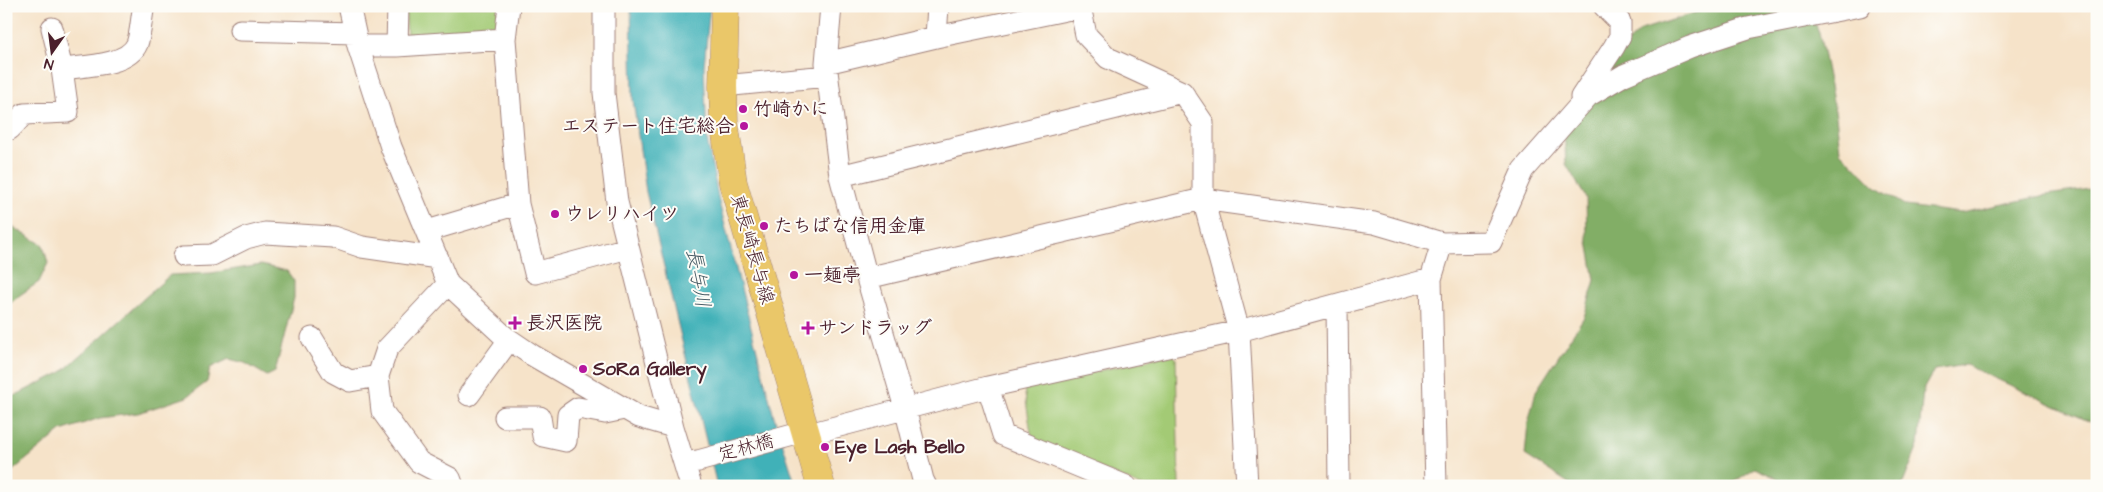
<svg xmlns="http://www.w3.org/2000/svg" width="2103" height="492" viewBox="0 0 2103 492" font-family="'Architects Daughter','Klee One',sans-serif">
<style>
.green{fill:#a3ca75;stroke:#767450}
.forest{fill:#82ae66;stroke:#666648}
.water{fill:#41b1b8;stroke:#466872}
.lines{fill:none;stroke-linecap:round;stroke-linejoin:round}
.minor-casing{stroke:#a0817a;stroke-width:23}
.major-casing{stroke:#a0817a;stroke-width:29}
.minor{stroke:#fff;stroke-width:21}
.major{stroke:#eac769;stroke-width:28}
.poi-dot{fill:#b5179e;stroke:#fdfcf7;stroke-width:2}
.labels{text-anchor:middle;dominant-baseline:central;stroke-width:4;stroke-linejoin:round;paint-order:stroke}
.poi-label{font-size:19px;font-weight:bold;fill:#4a1f2b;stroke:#fdfcf7;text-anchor:start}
.street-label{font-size:19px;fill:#4a1f2b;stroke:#fdfcf7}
.water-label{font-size:20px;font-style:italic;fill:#465963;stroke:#fdfcf7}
</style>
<rect width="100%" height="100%" fill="#fdfcf7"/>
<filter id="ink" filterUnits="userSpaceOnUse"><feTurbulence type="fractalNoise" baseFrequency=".02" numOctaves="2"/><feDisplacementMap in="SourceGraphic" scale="10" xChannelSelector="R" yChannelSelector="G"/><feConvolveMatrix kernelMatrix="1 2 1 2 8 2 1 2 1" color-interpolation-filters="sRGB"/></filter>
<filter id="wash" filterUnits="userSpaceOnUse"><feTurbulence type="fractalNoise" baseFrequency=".0096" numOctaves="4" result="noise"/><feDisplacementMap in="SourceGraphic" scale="20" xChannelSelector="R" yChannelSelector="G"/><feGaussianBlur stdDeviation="1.12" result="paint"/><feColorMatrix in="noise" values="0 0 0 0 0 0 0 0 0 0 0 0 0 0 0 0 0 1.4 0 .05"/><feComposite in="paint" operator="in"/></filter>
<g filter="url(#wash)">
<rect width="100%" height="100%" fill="#f6e3c9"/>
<path class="green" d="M405,6H501L498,31L412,37L407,34Z
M1172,354L1176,358L1179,486H1141L1032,439L1024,388Z"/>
<path class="forest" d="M1716,6H1807L1819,32L1836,116L1840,151L1875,187L1906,206L1961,213L2046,195L2097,188V425L1966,365L1934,370L1923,390L1918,446L1902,486H1793L1755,468L1728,486H1573L1525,455L1528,423L1536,391L1584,317L1595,280L1587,236L1586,198L1566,164L1564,128L1587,82L1641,30Z
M6,223L43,245L48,263L39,282L20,295L6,307Z
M261,265L287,271L294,281V298L275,372L267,376L245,363L229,359L210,368L207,382L187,397L138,413L100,418L61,431L6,476V394L14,396L62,372L170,275L211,273Z"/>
<path class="water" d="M631,6H710L704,66L707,139L719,202L773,413L796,486H717L646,192L633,100Z"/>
</g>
<g filter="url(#ink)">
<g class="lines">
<g class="minor-casing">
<path id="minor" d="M349,6L358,46L391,147L448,284L504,336L532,355L639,417L673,427
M509,6L505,39L518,204L535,273L628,248
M604,6V93L617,202L673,427L691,486
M831,6L826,63L840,176L867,278L905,408L923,480L926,486
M1080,6L1086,35L1108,58L1182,92L1203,123V199L1239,331L1247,486
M240,30L355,33
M936,37L938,6
M358,46H397L505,39
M397,46L398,6
M826,63L936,37L1080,7
M62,69C83,66 128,66 137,44C141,33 141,18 144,6
M723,86L827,76
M1581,97L1614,47L1620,36V22L1604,6
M10,129L24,114L68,112L62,69L52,28
M840,176L1182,92
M427,231L518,204
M184,256L212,255L246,238L265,233L333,237L362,247L438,258
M867,278L1203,199L1374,223L1442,243L1491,242L1523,170L1588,96L1624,75L1690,47L1748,28L1860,6
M448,284L387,349L378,376L382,411L419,462L450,478L453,486
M1337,305L1339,486
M312,338L333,372L350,381L378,376
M988,387L1003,435L1126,486
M469,395L509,340
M505,417H540L543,436L566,441L568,415L578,408L605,413L624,409
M684,463L698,461L793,435H805L988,387L1239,331L1431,279
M1436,486L1431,279L1442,243"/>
</g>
<g class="major-casing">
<path id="major" d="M725,6L723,86L724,121L733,183L821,486"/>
</g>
<use href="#minor" class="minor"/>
<use href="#major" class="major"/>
</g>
</g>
<g class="poi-dot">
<circle cx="743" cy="109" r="5"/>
<circle cx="744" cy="126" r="5"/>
<circle cx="555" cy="214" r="5"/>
<circle cx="764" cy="226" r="5"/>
<circle cx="794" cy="275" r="5"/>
<path d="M512.5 315.5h5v5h5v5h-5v5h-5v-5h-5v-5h5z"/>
<path d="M805.5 320.5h5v5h5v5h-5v5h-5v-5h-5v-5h5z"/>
<circle cx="583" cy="369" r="5"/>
<circle cx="825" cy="447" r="5"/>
</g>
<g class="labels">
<g class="poi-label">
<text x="753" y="109">竹崎かに</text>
<text x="734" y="126" text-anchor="end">エステート住宅総合</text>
<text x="565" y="214">ウレリハイツ</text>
<text x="774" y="226">たちばな信用金庫</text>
<text x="804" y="275">一麺亭</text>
<text x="526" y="323">長沢医院</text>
<text x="818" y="328">サンドラッグ</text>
<text x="593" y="369">SoRa Gallery</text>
<text x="835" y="447">Eye Lash Bello</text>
</g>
<g class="street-label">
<text transform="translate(752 249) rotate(74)">東長崎長与線</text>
<text transform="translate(746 448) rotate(-15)">定林橋</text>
</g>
<g class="water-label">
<text transform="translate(698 278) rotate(80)">長与川</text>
</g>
</g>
<rect width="2103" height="492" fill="none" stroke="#fdfcf7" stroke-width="25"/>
<g transform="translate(52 52) rotate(194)" stroke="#fdfcf7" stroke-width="4" paint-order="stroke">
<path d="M0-4L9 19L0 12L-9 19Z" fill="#4a1f2b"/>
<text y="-8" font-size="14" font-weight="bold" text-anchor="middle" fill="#4a1f2b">N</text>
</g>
</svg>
